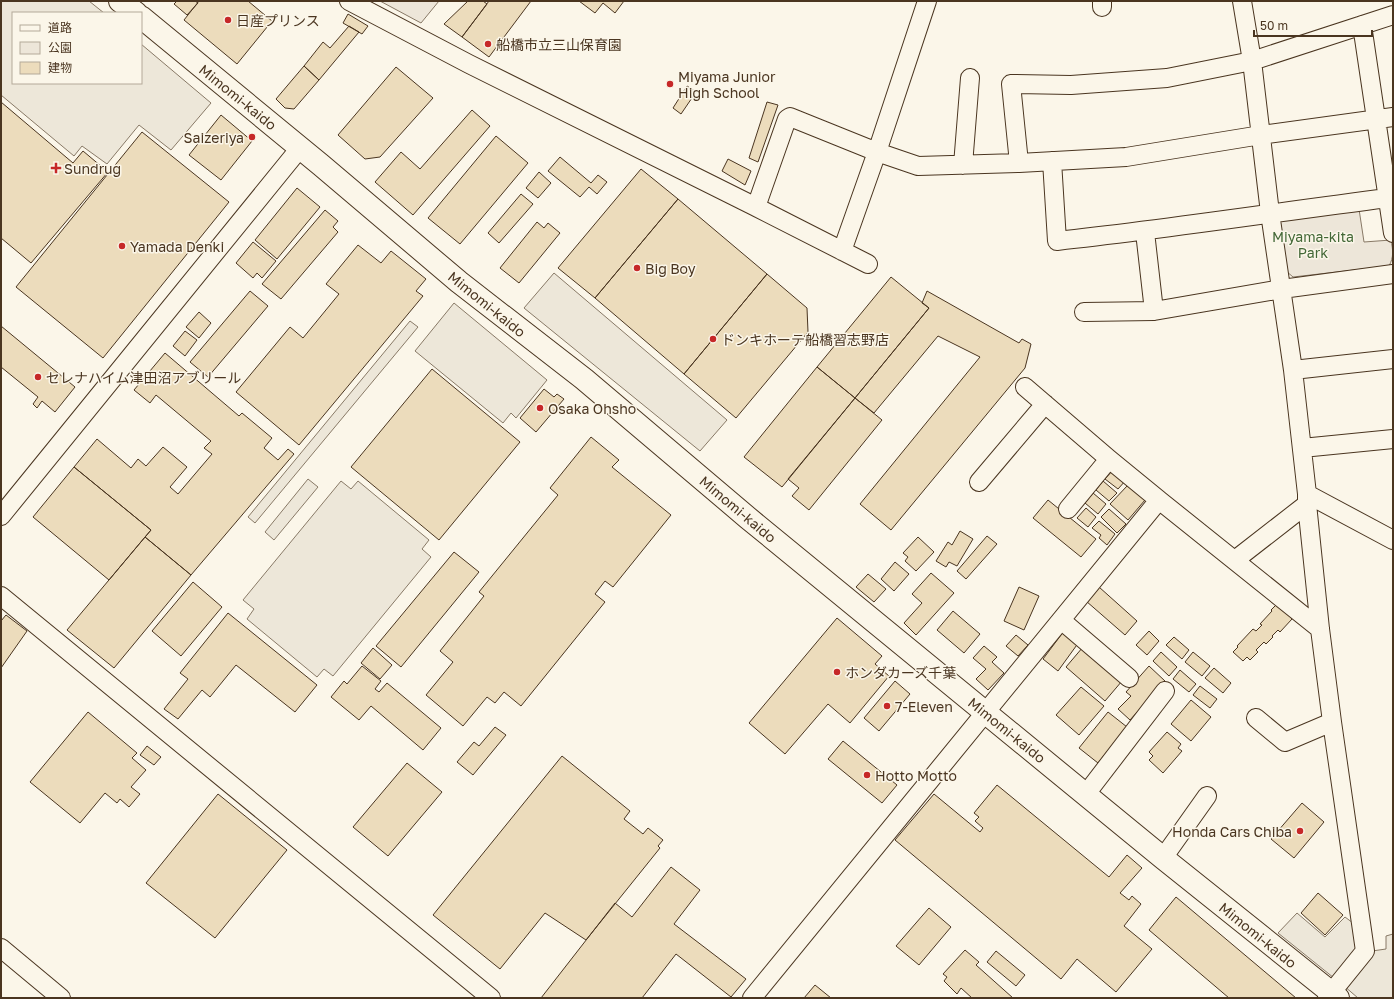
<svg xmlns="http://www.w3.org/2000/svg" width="1394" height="999" viewBox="0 0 1394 999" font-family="'Golos Text','Noto Sans JP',sans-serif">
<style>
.green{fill:#ede6d9;stroke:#887966}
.parking{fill:#ede7d9;stroke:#887966}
.building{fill:#ecdcbc;stroke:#4a3520}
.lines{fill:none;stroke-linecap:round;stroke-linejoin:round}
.minor-casing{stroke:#4a3520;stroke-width:20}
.major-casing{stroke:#4a3520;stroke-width:24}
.minor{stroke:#fbf6e9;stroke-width:18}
.major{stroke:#fbf6e9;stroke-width:22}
.poi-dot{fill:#c62828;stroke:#fbf6e9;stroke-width:1.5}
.labels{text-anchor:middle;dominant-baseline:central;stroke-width:3;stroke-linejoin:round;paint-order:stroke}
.poi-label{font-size:14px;fill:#4a3520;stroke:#fbf6e9;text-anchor:start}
.street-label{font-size:14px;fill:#4a3520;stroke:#fbf6e9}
.park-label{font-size:14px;fill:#436837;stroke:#fbf6e9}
</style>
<rect width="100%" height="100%" fill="#fbf6e9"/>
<path class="green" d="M380,1H439L421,23Z
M1359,209L1364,242L1391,240C1393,250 1394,257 1389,266L1293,277L1286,271L1278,226L1283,217Z"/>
<path class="parking" d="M1,1H89L104,13H13V83H141V44L211,103L171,150L139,125L107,164L82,146L74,156L1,95Z
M554,273L727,420L700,451L524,308Z
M454,303L547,380L516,418L511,413L503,423L415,351Z
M410,321L418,327L255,523L248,517Z
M308,479L318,487L274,540L265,532Z
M341,481L351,489L358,481L429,540L422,549L431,557L333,676L324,669L317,677L247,619L254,609L243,600Z
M1297,913L1325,937L1345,917L1353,923L1358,947L1334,978L1278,933Z
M1393,934V998H1358L1344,986L1372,951L1386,949V936Z"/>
<path class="building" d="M177,1H195L198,3L187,15L174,4Z
M199,1H248L272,21L237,64L184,20Z
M468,1H483L487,4L462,37L444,24Z
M489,1H531L489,57L462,37Z
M579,1H624L615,13L603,3L595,13Z
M348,14L368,26L362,34L343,23Z
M349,26L359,32L319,80L304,66L323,42L330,48Z
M304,66L319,80L294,109L285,108L276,99Z
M396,67L433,98L380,157L365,159L338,135Z
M687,86L696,92L681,114L673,108Z
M1,102L73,163L83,151L108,172L31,263L1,238Z
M767,102L778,105L758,162L749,158Z
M472,110L490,126L413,215L375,182L401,152L420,169Z
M221,115L252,141L221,180L189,155Z
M142,132L229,202L103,358L16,287Z
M496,136L528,163L460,244L428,218Z
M560,157L591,183L598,175L607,182L597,194L589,187L580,197L548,171Z
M728,159L751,171L745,185L722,171Z
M641,169L678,199L595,298L558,268Z
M539,172L551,183L538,198L526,188Z
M297,188L320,207L277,259L255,240Z
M521,194L533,204L499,243L488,233Z
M678,199L767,274L684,374L595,298Z
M325,210L338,221L333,227L338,232L281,299L262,284Z
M537,222L544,228L548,223L560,233L519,283L500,268Z
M253,242L276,261L262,278L257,273L253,278L236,263Z
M358,245L381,263L391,251L426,279L416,291L423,296L299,445L236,392L290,327L303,338L339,294L326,284Z
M767,274L807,308L808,332L736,418L684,374Z
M891,277L929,308L855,398L817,367Z
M250,291L268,306L208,377L190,362Z
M927,291L1019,343L1022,339L1031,344L1025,368L891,530L860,504L980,357L938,336L874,413L855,398L929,308L922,303Z
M199,312L211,323L199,338L186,327Z
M1,326L75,387L55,412L42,401L37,408L33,404L38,397L1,367Z
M185,331L197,340L185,356L173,346Z
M165,353L239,416L242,413L272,438L264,448L278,460L288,449L294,454L191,575L145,537L151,530L74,467L97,439L131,468L138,459L146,466L163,447L187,467L170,487L178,494L212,454L204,448L211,441L156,395L150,403L134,390Z
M817,367L855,398L782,487L744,457Z
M432,369L520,442L439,540L351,467Z
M544,389L554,397L557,394L564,399L536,432L520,418Z
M855,398L882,420L809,510L792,496L799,488L788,479Z
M591,437L619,460L612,467L671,515L613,587L605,581L595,594L605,602L521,706L504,692L495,703L487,697L463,726L426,695L453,662L440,651L484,596L479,592L558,495L550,488Z
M74,467L151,530L109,580L33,517Z
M1113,470L1126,480L1118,489L1105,479Z
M1103,481L1117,493L1109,501L1096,490Z
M1128,485L1145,500L1128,520L1110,504Z
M1093,493L1106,504L1098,514L1085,503Z
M1048,500L1096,539L1081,557L1033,518Z
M1086,508L1096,517L1088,527L1077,518Z
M1109,509L1126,524L1117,533L1101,517Z
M1099,521L1115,534L1107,545L1099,538L1101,535L1092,528Z
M960,531L973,539L957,566L949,562L946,567L936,561L948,542L952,545Z
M987,536L997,544L966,579L957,571Z
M145,537L191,575L114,668L67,630Z
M918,537L934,552L916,571L905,561L908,557L903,553Z
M454,552L479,572L401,667L376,646Z
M895,562L909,574L894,591L881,579Z
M931,573L954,593L916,635L904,623L922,603L912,594Z
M868,574L886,589L874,602L856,587Z
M193,582L222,607L181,656L152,631Z
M1019,587L1039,596L1024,630L1004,621Z
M1099,587L1137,621L1125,635L1086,601Z
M1277,604L1292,619L1280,632L1278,630L1272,636L1273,637L1266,644L1264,642L1256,650L1258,652L1250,660L1247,657L1243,661L1233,652L1238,647L1237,646L1253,629L1256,631L1262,625L1260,624L1272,611L1271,610Z
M953,611L980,634L964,653L937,630Z
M228,613L317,685L295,712L236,665L210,697L202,690L178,719L164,709L188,679L180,673Z
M6,615L27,631L1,668V621Z
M837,618L882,656L875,664L889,676L850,723L828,704L785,754L749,723Z
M1064,631L1079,642L1058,671L1043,659Z
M1149,631L1159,641L1147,655L1136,645Z
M1016,635L1028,645L1018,656L1006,646Z
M1174,637L1189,650L1182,659L1166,645Z
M984,646L997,657L992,662L1004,673L988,690L976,679L986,669L973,658Z
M1083,647L1122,681L1105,701L1066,667Z
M373,648L392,665L380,679L361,663Z
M1161,652L1177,667L1169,676L1153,661Z
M1193,652L1210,666L1202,676L1185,662Z
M362,666L381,681L375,689L379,692L387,683L441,728L423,750L371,706L359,720L331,697L344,681L347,684Z
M1149,666L1165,681L1130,720L1118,709L1131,696L1126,692Z
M1214,668L1231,683L1223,693L1205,678Z
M1180,670L1196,684L1189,692L1173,679Z
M895,681L910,694L879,731L864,718Z
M1200,686L1217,699L1210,708L1193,695Z
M1081,687L1104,706L1079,735L1056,715Z
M1191,700L1211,717L1191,741L1171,724Z
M88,712L137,753L132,758L146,770L131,787L140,794L129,807L120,799L117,803L105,793L80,823L30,782Z
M1108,712L1127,727L1098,763L1079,748Z
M495,727L506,735L473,775L457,762L474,742L479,746Z
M1167,732L1181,744L1178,748L1182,751L1163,773L1149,760L1153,756L1149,752Z
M843,741L897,785L882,803L828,759Z
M147,746L161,757L154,765L140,755Z
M562,756L630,811L624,819L643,834L648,828L663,840L658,846L660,848L586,940L545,913L500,969L433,915Z
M407,763L442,792L388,856L353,827Z
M997,785L1109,877L1127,855L1142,868L1120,893L1129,900L1132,896L1141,904L1124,926L1152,949L1116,992L1077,959L1061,979L895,840L934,794L980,832L983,828L975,821L979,817L974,813Z
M218,794L287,850L215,938L146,883Z
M1302,803L1324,822L1294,858L1271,839Z
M671,867L700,890L674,924L746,979L731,997L676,954L642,998H541L615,903L632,917Z
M1318,893L1343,915L1325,935L1301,913Z
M1176,897L1296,998H1229L1149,930Z
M929,908L951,927L919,965L896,946Z
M965,950L979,962L976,965L1013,998H972L961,988L957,994L944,981L947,977L943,974Z
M996,951L1025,975L1016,986L987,962Z
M815,985L831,998H804Z"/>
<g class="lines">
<g class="minor-casing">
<path id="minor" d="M349,1L469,64L756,207L787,119L790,117L877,152L918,166L1019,163L1126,157L1261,135L1393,117
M1102,1V7
M1242,1L1252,61L1270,213L1293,370L1307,494V504L1320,629L1332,722L1365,951L1327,998
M1362,25L1393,233
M1052,161L1057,241C1168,229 1277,212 1388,198
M1019,163L1011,84L1071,85L1167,78L1252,61L1393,15
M963,165L970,78
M756,207L868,264
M1145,232L1154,311
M842,251L877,152L927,1
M1084,312L1154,311L1282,289L1393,274
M1293,370L1393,359
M1025,387L1109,459L1159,500
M1302,448L1393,439
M979,482L1045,404
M1307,494L1393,540
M1068,509L1109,459
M1,516L300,148
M1235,560L1307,504
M1,596L491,998
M1061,620L1129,678
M1256,718L1285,742L1332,722
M1086,794L1165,691
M1163,858L1207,796
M1,948L61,998
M752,998L1159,500L1320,629"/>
</g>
<g class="major-casing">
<path id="major" d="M120,1L136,13
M141,17L321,165L459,282L584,379L748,518L1163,858L1338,998"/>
</g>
<use href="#minor" class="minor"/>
<use href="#major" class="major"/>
</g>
<g class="poi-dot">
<circle cx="228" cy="20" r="4"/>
<circle cx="488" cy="44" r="4"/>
<circle cx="670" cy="84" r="4"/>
<circle cx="252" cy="137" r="4"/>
<path d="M54 162h4v4h4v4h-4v4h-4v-4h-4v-4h4z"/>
<circle cx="122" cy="246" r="4"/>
<circle cx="637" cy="268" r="4"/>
<circle cx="713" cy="339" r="4"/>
<circle cx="38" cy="377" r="4"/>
<circle cx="540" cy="408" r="4"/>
<circle cx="837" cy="672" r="4"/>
<circle cx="887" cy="706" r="4"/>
<circle cx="867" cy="775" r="4"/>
<circle cx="1300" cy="831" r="4"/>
</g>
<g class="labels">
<g class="poi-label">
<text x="236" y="20">日産プリンス</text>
<text x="496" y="44">船橋市立三山保育園</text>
<text x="678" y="76">Miyama Junior<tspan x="678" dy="16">High School</tspan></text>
<text x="244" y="137" text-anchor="end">Saizeriya</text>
<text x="64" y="168">Sundrug</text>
<text x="130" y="246">Yamada Denki</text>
<text x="645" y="268">Big Boy</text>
<text x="721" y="339">ドンキホーテ船橋習志野店</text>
<text x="46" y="377">セレナハイム津田沼アブリール</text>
<text x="548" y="408">Osaka Ohsho</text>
<text x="845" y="672">ホンダカーズ千葉</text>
<text x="895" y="706">7-Eleven</text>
<text x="875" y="775">Hotto Motto</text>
<text x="1292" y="831" text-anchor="end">Honda Cars Chiba</text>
</g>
<g class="street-label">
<text transform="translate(238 97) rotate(39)">Mimomi-kaido</text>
<text transform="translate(487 304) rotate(39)">Mimomi-kaido</text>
<text transform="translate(738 509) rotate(40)">Mimomi-kaido</text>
<text transform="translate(1007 730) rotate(39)">Mimomi-kaido</text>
<text transform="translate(1258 935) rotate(39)">Mimomi-kaido</text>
</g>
<g class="park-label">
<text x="1313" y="236">Miyama-kita<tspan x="1313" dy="16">Park</tspan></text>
</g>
</g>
<rect width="1394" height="999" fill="none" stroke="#4a3520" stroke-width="4"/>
<rect x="12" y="12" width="130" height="72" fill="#fbf6e9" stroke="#b4a999"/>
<rect x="20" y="25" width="20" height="6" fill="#fbf6e9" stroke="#b4a999"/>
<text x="48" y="32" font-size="12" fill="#4a3520">道路</text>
<rect x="20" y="42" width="20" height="12" fill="#ede6d9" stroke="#b4a999"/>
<text x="48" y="52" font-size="12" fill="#4a3520">公園</text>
<rect x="20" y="62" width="20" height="12" fill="#ecdcbc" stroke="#b4a999"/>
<text x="48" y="72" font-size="12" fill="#4a3520">建物</text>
<path d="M1254 30v6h118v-6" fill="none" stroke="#4a3520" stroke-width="2"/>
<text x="1260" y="30" font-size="12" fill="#4a3520" stroke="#fbf6e9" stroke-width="3" paint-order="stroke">50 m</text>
</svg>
